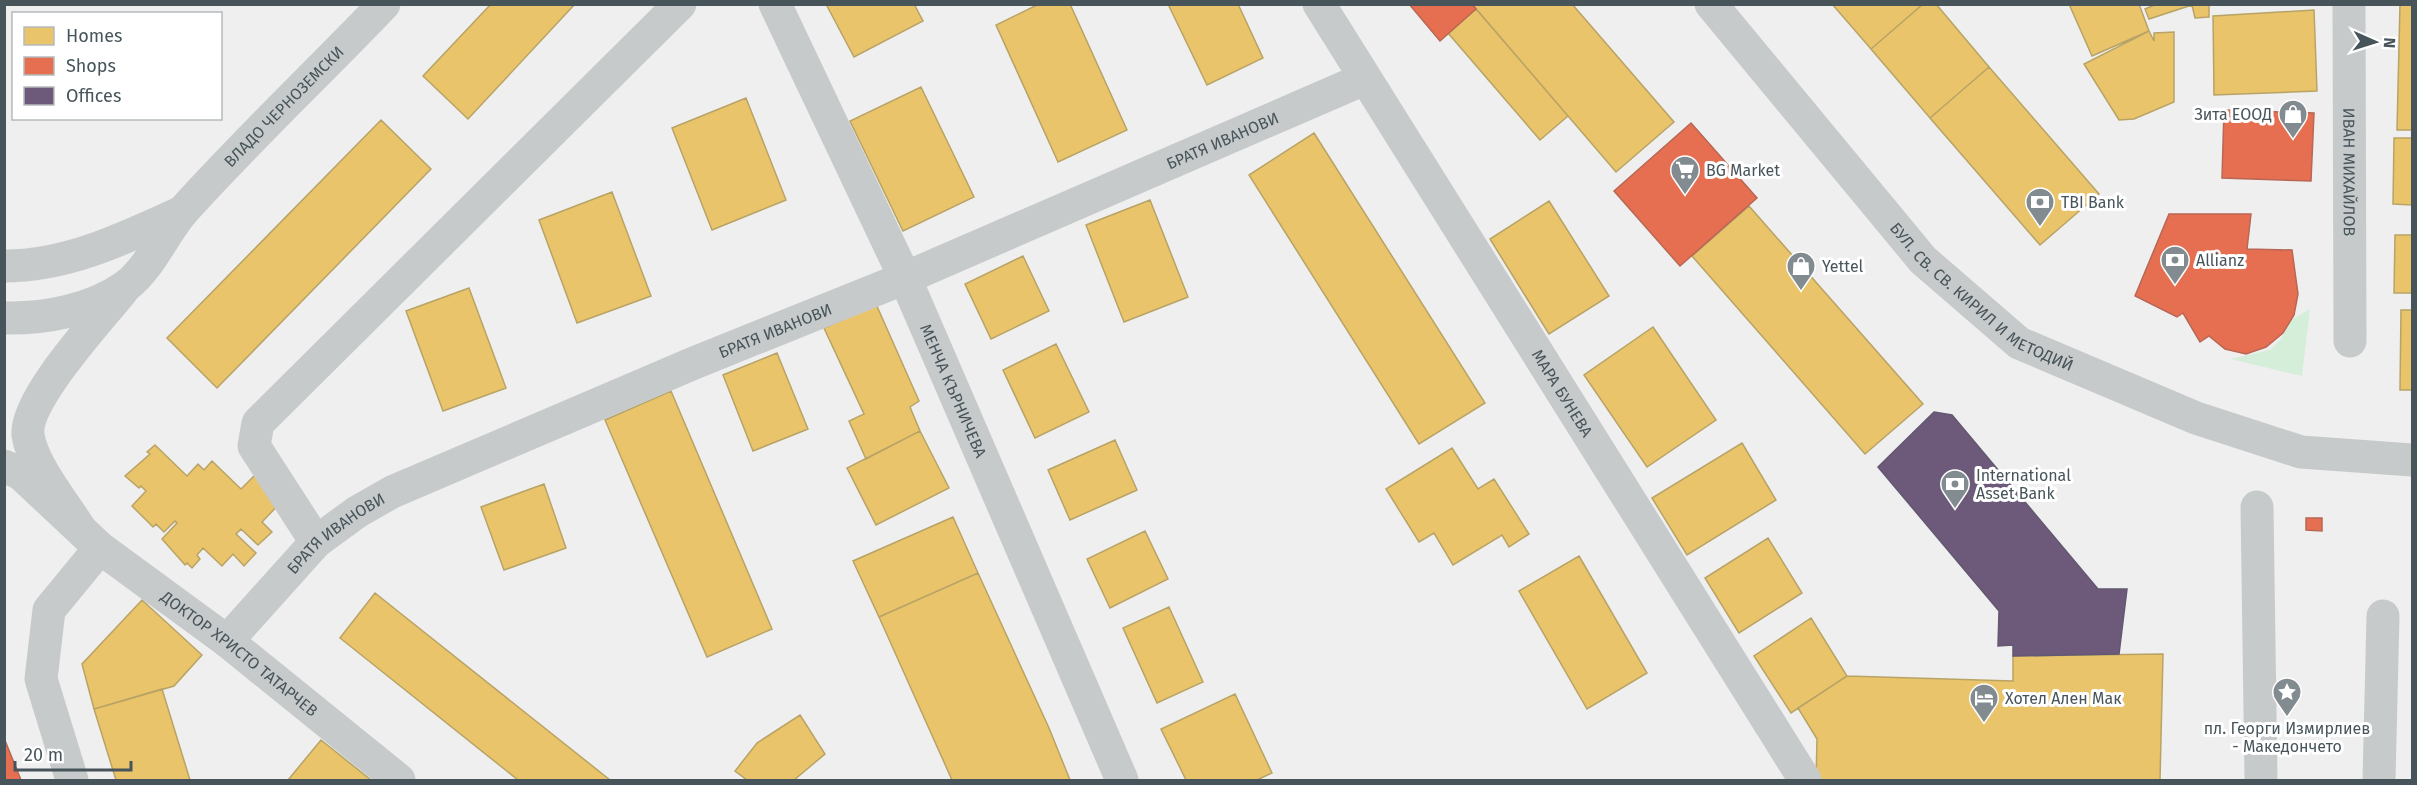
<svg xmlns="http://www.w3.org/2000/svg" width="2417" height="785" viewBox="0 0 2417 785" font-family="'Fira Sans',sans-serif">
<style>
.green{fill:#d5eeda}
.homes{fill:#e9c46a;stroke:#b8a366;stroke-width:1.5}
.shops{fill:#e76f51;stroke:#b76754;stroke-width:1.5}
.offices{fill:#6d597a;stroke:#625871;stroke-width:1.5}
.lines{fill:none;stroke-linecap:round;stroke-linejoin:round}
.pedestrian{stroke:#c7cacb;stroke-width:33}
.minor{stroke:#c7cacb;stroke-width:33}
.tertiary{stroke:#c7cacb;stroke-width:33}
.labels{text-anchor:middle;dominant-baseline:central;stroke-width:6;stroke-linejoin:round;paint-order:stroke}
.street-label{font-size:16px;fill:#47555b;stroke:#fff}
.poi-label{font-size:16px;fill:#47555b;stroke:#fff;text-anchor:start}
</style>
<rect width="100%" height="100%" fill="#f0efef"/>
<path class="green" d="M2310,309L2302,376L2230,359L2270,350L2282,338L2291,320Z"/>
<path class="homes" d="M491,4H575L468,119L423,76Z
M826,4H914L923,21L854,57Z
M1039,4H1070L1127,130L1058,162L996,25Z
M1168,4H1238L1263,58L1207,85Z
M1472,4H1572L1674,122L1616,172Z
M1832,4H1923L1871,49Z
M1923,4H1936L1989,67L1930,118L1871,49Z
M2069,4H2139L2149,31L2092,56Z
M2157,4H2209V17L2195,18L2192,5L2149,19L2145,9Z
M2400,4H2412V130H2397Z
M1476,9L1568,116L1540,140L1448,33Z
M2314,10L2317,91L2214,95L2213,16Z
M2149,31L2154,41V33L2174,32V102L2134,119L2119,120L2084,64Z
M1989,67L2099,194L2040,245L1930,118Z
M921,87L974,197L903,231L850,121Z
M746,98L786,200L712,230L672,128Z
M381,120L431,169L217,388L167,338Z
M1314,133L1485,403L1419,444L1249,175Z
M2394,138H2412V205L2393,204Z
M612,192L651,296L577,323L539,220Z
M1150,200L1188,297L1124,322L1086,225Z
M1549,201L1609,296L1549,334L1490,239Z
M1749,206L1923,404L1865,454L1692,256Z
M2395,235H2412V293H2394Z
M1023,256L1049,311L991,339L965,284Z
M469,288L506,388L443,411L406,311Z
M876,304L919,401L910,407L920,431L866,459L849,421L864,414L824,328Z
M2401,310H2412V390H2400Z
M1653,327L1716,420L1647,467L1584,375Z
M1056,344L1089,412L1035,438L1003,370Z
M777,353L808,429L753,451L723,375Z
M671,391L772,629L707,657L605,420Z
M920,431L949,488L876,525L847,468Z
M1115,440L1137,490L1070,520L1048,470Z
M1742,443L1776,500L1687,555L1652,498Z
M155,445L187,476L198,464L204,470L212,461L241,489L259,471L286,497L262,522L272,532L258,545L241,529L236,534L256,553L244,566L233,554L222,566L203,548L197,555L200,559L192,568L187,563L185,565L162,539L177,523L175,521L164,532L156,524L153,527L132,506L146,491L141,486L139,488L125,476L150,454L147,452Z
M1452,448L1478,489L1494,479L1529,534L1509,547L1502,535L1453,565L1434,533L1419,542L1386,489Z
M544,484L566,548L504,570L481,507Z
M953,517L978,573L879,617L853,561Z
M1145,531L1168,579L1110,608L1087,559Z
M1768,538L1802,593L1739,633L1705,578Z
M1579,556L1647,673L1587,709L1519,591Z
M978,573L1049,728L1070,780H952L879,617Z
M375,593L610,780H518L340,638Z
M142,600L202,655L174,686L94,709L82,664Z
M1169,607L1203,682L1157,703L1123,628Z
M1811,618L1847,676L1791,713L1754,656Z
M2163,654L2160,780H1816L1817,739L1798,708L1847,676L2013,681V656Z
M162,689L190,780H116L94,709Z
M1235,694L1272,773L1257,780H1186L1161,729Z
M800,715L825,754L794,780H747L735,771L757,743Z
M321,740L371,780H288Z"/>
<path class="shops" d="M1409,4H1472L1476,9L1440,41Z
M2224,110L2314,113L2311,181L2222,178Z
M1691,123L1757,198L1680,266L1614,191Z
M2169,214H2251L2247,249L2292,250L2298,294L2294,315L2283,333L2266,347L2246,354L2225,349L2209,336L2200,342L2183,313L2177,317L2135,296Z
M2306,518H2322V531L2306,530Z
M4,738L21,780H4Z"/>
<path class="offices" d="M1934,412L1952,415L2098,589H2127L2119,654L2013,656V645L1998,646L1999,611L1878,467Z"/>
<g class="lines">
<path class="pedestrian" d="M2257,507L2261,780
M2379,780L2383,616"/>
<g class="minor">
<path id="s1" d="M775,4L905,278L1122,780"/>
<path id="s2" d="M1319,4L1805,780"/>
<path id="s3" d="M2349,4L2350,341"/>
<path id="s4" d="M4,466L21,474L100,548L227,641L399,780"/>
<path d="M316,542L254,446L258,423L680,4"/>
<path id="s5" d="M227,641L316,542L357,512L392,492L694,363L905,278L1364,79"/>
<path d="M72,780L41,679L49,610L100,548"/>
</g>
<g class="tertiary">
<path id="s6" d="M1711,4L1923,260L2019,343L2196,418L2301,452L2412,460"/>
<path d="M4,266C68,266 125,238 182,212"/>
<path id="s7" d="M4,318C45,319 92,310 126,286C150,268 164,233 184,210C248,139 318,73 384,4"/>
<path d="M79,527C63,502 32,464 28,435C24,400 99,320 122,291"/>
</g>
</g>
<defs>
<g id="shop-pin" transform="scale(1.5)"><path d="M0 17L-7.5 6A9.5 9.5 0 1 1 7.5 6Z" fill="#828b8f" stroke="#fff"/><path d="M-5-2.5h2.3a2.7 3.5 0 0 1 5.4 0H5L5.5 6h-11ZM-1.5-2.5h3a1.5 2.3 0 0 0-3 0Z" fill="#fff"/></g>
<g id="supermarket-pin" transform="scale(1.5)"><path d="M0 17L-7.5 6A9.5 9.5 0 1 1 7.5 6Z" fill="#828b8f" stroke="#fff"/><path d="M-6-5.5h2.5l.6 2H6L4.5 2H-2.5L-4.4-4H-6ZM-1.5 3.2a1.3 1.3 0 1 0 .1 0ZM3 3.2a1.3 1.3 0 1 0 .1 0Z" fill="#fff"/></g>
<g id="bank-pin" transform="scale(1.5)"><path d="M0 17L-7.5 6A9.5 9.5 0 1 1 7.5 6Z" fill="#828b8f" stroke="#fff"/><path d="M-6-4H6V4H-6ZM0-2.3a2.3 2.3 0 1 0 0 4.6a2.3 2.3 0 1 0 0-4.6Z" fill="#fff"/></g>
<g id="sight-pin" transform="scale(1.5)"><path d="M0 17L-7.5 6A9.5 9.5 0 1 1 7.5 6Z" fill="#828b8f" stroke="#fff"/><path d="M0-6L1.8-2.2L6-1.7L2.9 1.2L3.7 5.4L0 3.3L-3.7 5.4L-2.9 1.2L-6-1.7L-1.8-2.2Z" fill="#fff"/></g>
<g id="hotel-pin" transform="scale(1.5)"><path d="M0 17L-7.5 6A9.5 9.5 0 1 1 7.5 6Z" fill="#828b8f" stroke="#fff"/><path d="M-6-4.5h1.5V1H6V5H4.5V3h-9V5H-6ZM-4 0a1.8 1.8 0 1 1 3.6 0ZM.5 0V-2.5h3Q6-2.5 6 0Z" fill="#fff"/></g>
</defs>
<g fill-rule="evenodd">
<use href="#shop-pin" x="2293" y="114"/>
<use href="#supermarket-pin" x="1685" y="170"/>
<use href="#bank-pin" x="2040" y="202"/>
<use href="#bank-pin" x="2175" y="260"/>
<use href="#shop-pin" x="1801" y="266"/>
<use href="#bank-pin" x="1955" y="484"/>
<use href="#sight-pin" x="2287" y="692"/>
<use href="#hotel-pin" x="1984" y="698"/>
</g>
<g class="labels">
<g class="street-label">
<text stroke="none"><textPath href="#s7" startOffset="368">ВЛАДО ЧЕРНОЗЕМСКИ</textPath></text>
<text stroke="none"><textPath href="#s5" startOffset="1126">БРАТЯ ИВАНОВИ</textPath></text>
<text stroke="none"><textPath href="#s3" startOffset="168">ИВАН МИХАЙЛОВ</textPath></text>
<text stroke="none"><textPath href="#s6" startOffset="402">БУЛ. СВ. СВ. КИРИЛ И МЕТОДИЙ</textPath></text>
<text stroke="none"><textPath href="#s5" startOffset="640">БРАТЯ ИВАНОВИ</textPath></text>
<text stroke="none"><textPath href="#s1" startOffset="426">МЕНЧА КЪРНИЧЕВА</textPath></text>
<text stroke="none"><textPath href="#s2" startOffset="459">МАРА БУНЕВА</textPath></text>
<text stroke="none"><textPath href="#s5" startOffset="154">БРАТЯ ИВАНОВИ</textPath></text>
<text stroke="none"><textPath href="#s4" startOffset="302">ДОКТОР ХРИСТО ТАТАРЧЕВ</textPath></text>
</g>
<g class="poi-label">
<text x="2272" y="114" text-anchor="end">Зита ЕООД</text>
<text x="1706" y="170">BG Market</text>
<text x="2061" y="202">TBI Bank</text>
<text x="2196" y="260">Allianz</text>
<text x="1822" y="266">Yettel</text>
<text x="1976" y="475">International<tspan x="1976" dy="18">Asset Bank</tspan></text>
<text x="2005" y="698">Хотел Ален Мак</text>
<text x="2287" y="728" text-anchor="middle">пл. Георги Измирлиев<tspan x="2287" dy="18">- Македончето</tspan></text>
</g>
</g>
<rect width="2417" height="785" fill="none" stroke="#47555b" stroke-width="12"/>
<rect x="12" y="12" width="210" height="108" fill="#ffffff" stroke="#b5bbbd" stroke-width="1.5"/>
<rect x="24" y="27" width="30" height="18" fill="#e9c46a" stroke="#b5bbbd" stroke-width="1.5"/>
<text x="66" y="42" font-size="18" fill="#47555b">Homes</text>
<rect x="24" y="57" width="30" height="18" fill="#e76f51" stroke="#b5bbbd" stroke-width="1.5"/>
<text x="66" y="72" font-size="18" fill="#47555b">Shops</text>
<rect x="24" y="87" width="30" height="18" fill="#6d597a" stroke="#b5bbbd" stroke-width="1.5"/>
<text x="66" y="102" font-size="18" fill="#47555b">Offices</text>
<g transform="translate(2375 42) rotate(93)" stroke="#ffffff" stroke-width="4.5" paint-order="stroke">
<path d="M0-4.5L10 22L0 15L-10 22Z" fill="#47555b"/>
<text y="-9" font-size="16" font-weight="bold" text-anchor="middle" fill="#47555b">N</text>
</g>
<path d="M15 761v9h116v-9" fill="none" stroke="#47555b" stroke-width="3"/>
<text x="24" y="761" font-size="18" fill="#47555b" stroke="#ffffff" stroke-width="4.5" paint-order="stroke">20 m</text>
</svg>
